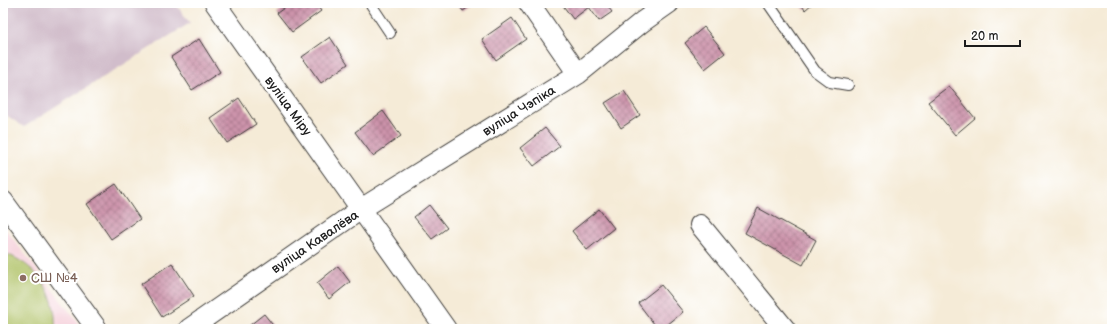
<svg xmlns="http://www.w3.org/2000/svg" width="1115" height="332" viewBox="0 0 1115 332" font-family="'Balsamiq Sans',sans-serif">
<style>
.built{fill:#f5cfd9}
.industrial{fill:#d1bdcb}
.park{fill:#afc165;stroke:#666e40}
.building{fill:url(#building-cross-hatch)}
.lines{fill:none;stroke-linecap:round;stroke-linejoin:round}
.service-casing{stroke:#3d3b38;stroke-width:12}
.minor-casing{stroke:#3d3b38;stroke-width:22}
.service{stroke:#fff;stroke-width:10}
.minor{stroke:#fff;stroke-width:20}
.education-dot{fill:#8d6e63;stroke:#fff;stroke-width:1.5}
.labels{text-anchor:middle;dominant-baseline:central;stroke-width:4;stroke-linejoin:round;paint-order:stroke}
.street-label{font-size:13px;fill:#1c1c1c;stroke:#fff}
.education-label{font-size:13px;fill:#785e54;stroke:#fff;text-anchor:start}
</style>
<defs>
<pattern id="building-cross-hatch" width="8" height="8" patternUnits="userSpaceOnUse"><rect width="8" height="8" fill="#cc93aa"/><path d="M0 0l8 8M0 8l8-8" fill="none" stroke="#a5778a"/></pattern>
</defs>
<rect width="100%" height="100%" fill="#fff"/>
<filter id="ink" filterUnits="userSpaceOnUse"><feTurbulence type="fractalNoise" baseFrequency=".025" numOctaves="2"/><feDisplacementMap in="SourceGraphic" scale="8" xChannelSelector="R" yChannelSelector="G"/><feConvolveMatrix kernelMatrix="1 2 1 2 8 2 1 2 1" color-interpolation-filters="sRGB"/></filter>
<filter id="wash" filterUnits="userSpaceOnUse"><feTurbulence type="fractalNoise" baseFrequency=".012" numOctaves="4" result="noise"/><feDisplacementMap in="SourceGraphic" scale="16" xChannelSelector="R" yChannelSelector="G"/><feGaussianBlur stdDeviation="0.9" result="paint"/><feColorMatrix in="noise" values="0 0 0 0 0 0 0 0 0 0 0 0 0 0 0 0 0 1.4 0 .05"/><feComposite in="paint" operator="in"/></filter>
<g filter="url(#wash)">
<rect width="100%" height="100%" fill="#f5ebd7"/>
<path class="built" d="M3,226L83,329H3Z"/>
<path class="industrial" d="M3,3H175L190,23L24,127L3,113Z"/>
<path class="park" d="M3,253C36,263 58,294 55,329H3Z"/>
<g id="blocks">
<path class="building" d="M291,3H315L321,11L292,32L277,13Z
M457,3H475L463,11Z
M561,3H605L612,12L599,21L589,7L573,19Z
M800,3H813L805,10Z
M512,18L526,39L496,60L482,39Z
M704,27L725,53L705,69L685,43Z
M330,37L348,64L321,83L302,57Z
M199,39L220,72L192,90L171,57Z
M949,86L975,118L955,135L928,102Z
M624,91L640,115L621,128L605,103Z
M239,98L256,124L227,143L210,118Z
M383,111L401,136L373,156L355,132Z
M545,128L560,146L534,166L520,148Z
M116,184L140,219L111,239L87,204Z
M429,205L447,228L432,239L414,217Z
M758,208L816,240L803,265L745,233Z
M599,209L614,228L587,250L572,231Z
M172,263L194,296L162,317L141,284Z
M338,266L350,282L329,299L317,283Z
M661,285L683,312L662,329H658L638,303Z
M264,314L276,329H245Z"/>
</g>
</g>
<g filter="url(#ink)">
<use href="#blocks" fill-opacity="0" stroke="#3d3b38" stroke-width="1"/>
<g class="lines">
<g class="service-casing">
<path id="service" d="M370,3L390,33
M768,3L815,71L830,82L848,85"/>
</g>
<g class="minor-casing">
<path id="minor" d="M215,3L361,209L578,74L642,22L669,3
M529,3L578,74
M3,201L97,329
M700,225L785,329
M189,329L361,209L446,329"/>
</g>
<use href="#service" class="service"/>
<use href="#minor" class="minor"/>
</g>
</g>
<circle class="education-dot" cx="23" cy="278" r="4"/>
<g class="labels">
<g class="street-label">
<text transform="translate(288 106) rotate(54)">вуліца Міру</text>
<text transform="translate(519 111) rotate(-32)">вуліца Чэпіка</text>
<text transform="translate(315 242) rotate(-34)">вуліца Кавалёва</text>
</g>
<g class="education-label">
<text x="31" y="278">СШ №4</text>
</g>
</g>
<rect width="1115" height="332" fill="none" stroke="#fff" stroke-width="16"/>
<path d="M965 40v6h55v-6" fill="none" stroke="#1c1c1c" stroke-width="2"/>
<text x="971" y="40" font-size="12" fill="#1c1c1c" stroke="#ffffff" stroke-width="3" paint-order="stroke">20 m</text>
</svg>
